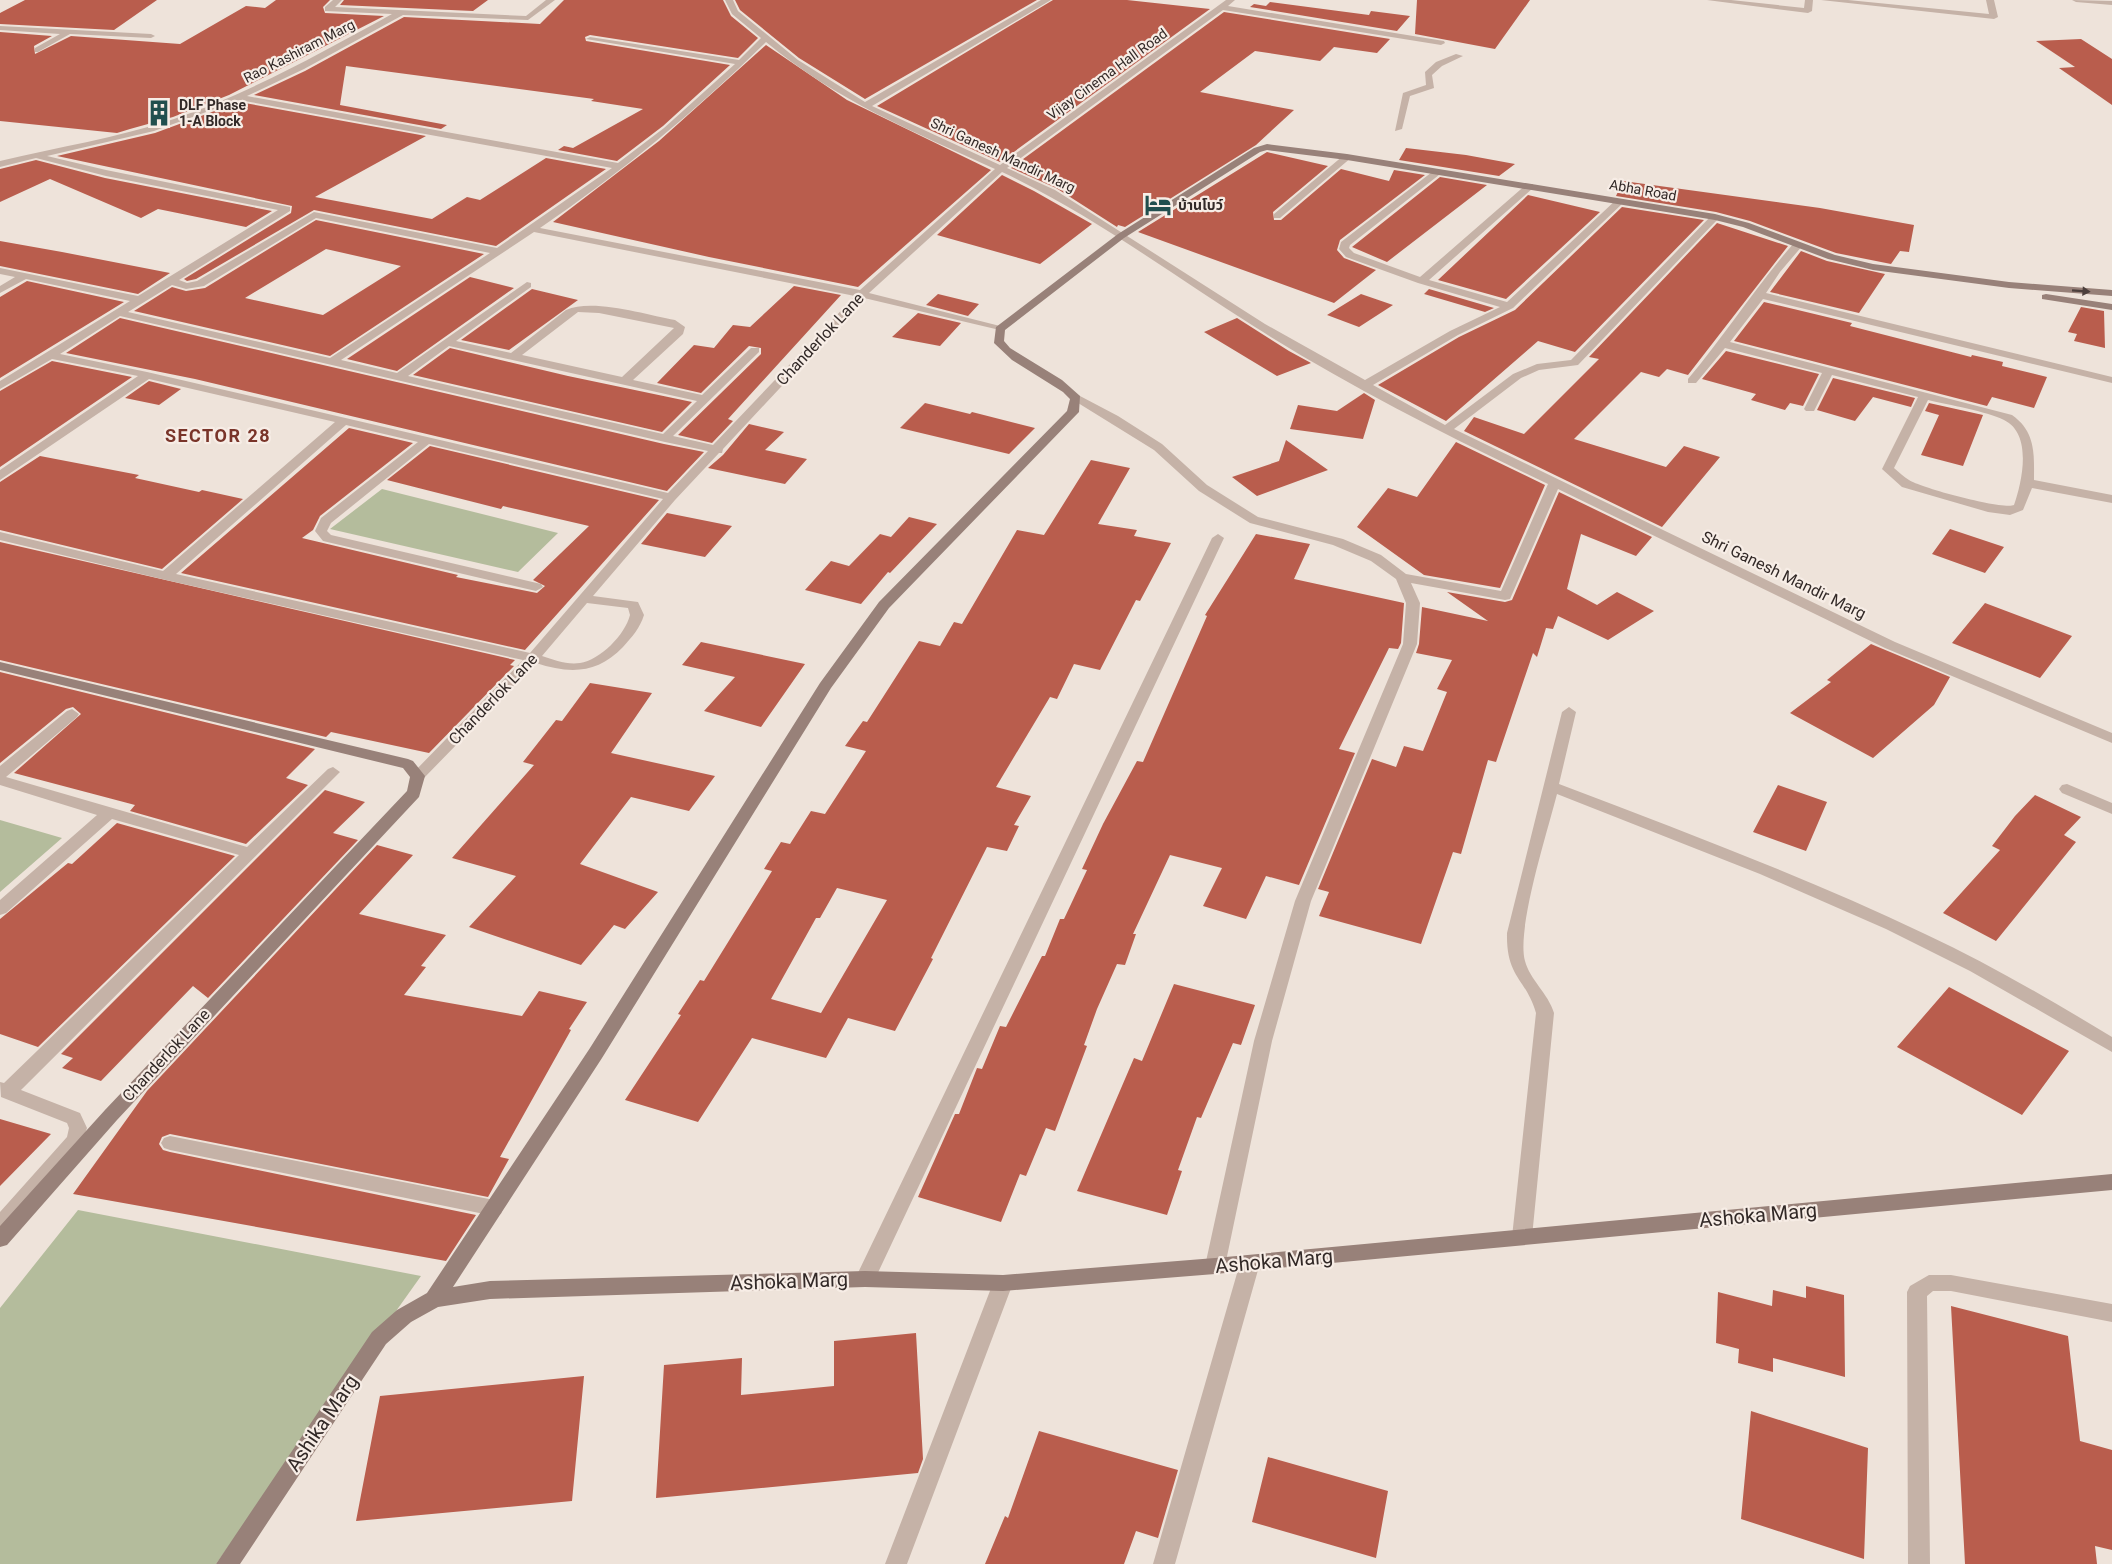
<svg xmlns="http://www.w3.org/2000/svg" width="2112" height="1564" viewBox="0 0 2112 1564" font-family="Roboto,'Noto Sans Thai',sans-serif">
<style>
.green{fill:#b4bc9c}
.building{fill:#b95d4d;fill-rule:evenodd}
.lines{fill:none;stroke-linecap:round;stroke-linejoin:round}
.street{fill:#c5b2a7;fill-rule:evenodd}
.secondary{fill:#988179;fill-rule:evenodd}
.oneway{fill:#4c3f3c}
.labels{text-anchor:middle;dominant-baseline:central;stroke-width:4.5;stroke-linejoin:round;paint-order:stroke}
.far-street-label{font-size:14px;fill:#322927;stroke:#f7ede6}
.far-poi-label{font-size:14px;font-weight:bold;fill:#322927;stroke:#f7ede6;text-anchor:start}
.street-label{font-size:16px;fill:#322927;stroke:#f7ede6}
.far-district-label{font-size:18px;font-weight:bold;letter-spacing:1.5px;fill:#793429;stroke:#f7ede6}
.near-street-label{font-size:20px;fill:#322927;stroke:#f7ede6}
</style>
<rect width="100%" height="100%" fill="#eee3da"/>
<path class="green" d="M382,489L558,533L518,572L330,529Z
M0,820L62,838L0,892Z
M78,1210L421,1276L216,1564H0V1308Z"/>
<path class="building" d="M25,0H157L114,30L0,24V13Z
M276,0H330L323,7L325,13L384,16L229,95L173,117L130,129L117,133L0,121V32L52,36L34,46L35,54L71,36L180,44L246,6L265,8Z
M344,0H488L473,11L340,5Z
M564,0H723L731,16L758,38L738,58L590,35L585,37L586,41L730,65L663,126L617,161L558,150L564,146L573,148L643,109L591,101L594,99L346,66L340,105L447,125L441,129L254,95L305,71L404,17L540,24Z
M735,0H1037L865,99L799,58L740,10Z
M1053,0H1127L1210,9L1000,162L877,106Z
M1417,0H1530L1495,49L1415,34Z
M1270,2L1369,15L1371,11L1410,16L1397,31L1250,7L1254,4L1266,6Z
M1224,12L1390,39L1377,53L1334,47L1320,61L1255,51L1200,92L1294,110L1256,145L1125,227L1118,225L1117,227L1056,188L1011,168Z
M2081,39L2112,59V105L2059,68L2075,67L2036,41Z
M766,45L847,100L991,170L858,287L709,257L553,222L659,141Z
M239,102L426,136L315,197L432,219L467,197L480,200L546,158L606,169L496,246L314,210L196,279L187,281L184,279L291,213L292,206L57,156L155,133Z
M1406,148L1466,155L1515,164L1499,176L1399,160Z
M1267,152L1328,166L1273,212L1274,220H1281L1341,169L1389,181L1394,170L1425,175L1340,240L1337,250L1344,258L1376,270L1334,303L1138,232Z
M36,160L105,178L272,211L246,227L158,209L141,218L50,179L0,202V169Z
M1002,175L1034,191L1092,224L1040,264L937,235Z
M1440,177L1487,185L1387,262L1352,247Z
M1623,181L1820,208L1914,225L1909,252L1900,251L1891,264L1836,253L1750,221L1716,212L1616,196Z
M1528,195L1600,212L1506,299L1438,280Z
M1622,207L1704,220L1575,352L1538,341L1446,421L1378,385L1459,337L1515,310Z
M316,220L484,254L330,356L134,311L172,287L186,291L205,288ZM326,249L401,266L323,315L245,298Z
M1717,223L1788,246L1688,375L1667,369L1659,377L1641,372L1574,439L1666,467L1684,446L1720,457L1662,527L1464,431L1474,417L1524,434L1599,359L1589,357Z
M0,241L62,252L170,273L138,294L0,266Z
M1801,251L1827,261L1885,274L1859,313L1770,292Z
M470,277L514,288L397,371L347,359Z
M27,281L124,302L0,378V297Z
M794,286L841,295L728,419L733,421L712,443L678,435L761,354V348L749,346L701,393L657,383L694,345L714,348L733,325L750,327Z
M532,289L578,300L509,350L461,340Z
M1429,289L1494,308L1485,312L1424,294Z
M938,294L979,304L968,316L926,305Z
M1361,294L1393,305L1359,327L1327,315Z
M1764,302L1852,323L1850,326L1971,357L1972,355L2003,362L2002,366L2047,377L2034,408L1992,397L1987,406L1734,341Z
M2081,307L2104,311L2105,348L2074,341L2077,334L2068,332Z
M918,313L961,323L940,346L892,337Z
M120,318L664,444L704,452L667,491L195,379L66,353Z
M1237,318L1289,351L1311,363L1277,376L1204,332Z
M450,348L568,376L692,402L662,432L413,375Z
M1726,351L1819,374L1803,406L1790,403L1785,410L1751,400L1756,394L1702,379Z
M52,361L132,377L0,467V391Z
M1833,378L1915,398L1911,407L1873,397L1855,421L1817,410Z
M149,381L181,389L159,405L125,398Z
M1364,393L1375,400L1363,439L1290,429L1298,405L1337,411Z
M925,403L970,414L972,412L1035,428L1009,454L900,428Z
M1929,403L1983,415L1963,466L1921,455L1939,415L1925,411Z
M749,424L784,432L765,450L807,459L785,484L708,468L723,455Z
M349,428L413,443L320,516L313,530L302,538L458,575L456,577L537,593L545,586L533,580L589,526L503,506L501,509L387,480L430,446L659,500L525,650L181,573Z
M1286,440L1328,470L1257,496L1232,477L1279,461Z
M1456,442L1545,485L1500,588L1424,575L1357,527L1388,488L1417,497Z
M40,456L139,475L135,478L199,492L202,490L243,499L162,569L0,530V482Z
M1091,460L1130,468L1098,524L1137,530L1134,536L1171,543L1140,601L1136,600L1100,670L1074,664L1057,699L1050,697L996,787L1031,796L1014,825L1019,826L1007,851L987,847L931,958L933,959L895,1031L848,1018L826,1058L752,1038L698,1122L625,1100L681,1015L678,1014L700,980L704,981L772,871L764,869L781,842L790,844L811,811L825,814L866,751L845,746L863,721L867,722L919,641L940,646L954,622L962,624L1017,530L1044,535ZM837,888L887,900L821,1013L771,999L816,918H820Z
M1559,492L1652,537L1636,556L1581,534L1567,589L1597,605L1617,592L1654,611L1608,640L1558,616L1553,629L1546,628L1537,657L1533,653L1496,762L1488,760L1461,854L1453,852L1421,944L1319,916L1329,892L1318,889L1372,759L1396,767L1404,746L1423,751L1447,692L1437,689L1452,660L1416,653L1419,644L1422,607L1488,621L1447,592L1505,602L1512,600Z
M667,513L732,526L705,557L641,544Z
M909,517L937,524L890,573L888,572L861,604L805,590L831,561L849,566L880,534L891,537Z
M1950,529L2004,547L1985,573L1932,554Z
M1256,534L1310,544L1294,579L1404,603L1401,643L1398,649L1389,648L1339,749L1355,753L1299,885L1266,876L1246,919L1203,906L1222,868L1170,855L1133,934H1136L1125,965L1117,964L1097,1009L1084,1045L1087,1046L1055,1131L1046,1128L1026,1176L1020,1174L1001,1222L918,1197L955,1114H959L977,1068L982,1069L1000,1026L1006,1027L1042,956H1045L1060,919H1064L1087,870L1082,869L1103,824L1137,761L1143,762L1207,616L1205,615Z
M0,542L515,660L510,665L514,666L429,753L331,732L326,737L0,660Z
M1985,603L2072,636L2040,678L1952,643Z
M701,642L805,664L761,727L704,711L735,677L682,665Z
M1871,644L1950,677L1934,705L1873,758L1790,713L1831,682L1827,680Z
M0,672L315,749L286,778L308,785L246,844L130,811L135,805L14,773L81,714L73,707L66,709L0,763Z
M590,683L652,693L611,753L715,776L689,811L631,797L580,864L658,892L625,929L614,925L581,965L469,927L516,876L452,858L534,765L523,762L556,720L562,721Z
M1778,785L1827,802L1806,851L1753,832Z
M325,790L365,802L333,833L358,840L208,998L193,986L101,1081L62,1068L73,1058L61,1054Z
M2035,795L2081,817L2064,835L2076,842L1996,941L1943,913L2000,850L1992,846L2015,816Z
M117,823L235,856L38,1047L0,1034V919L68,863L72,864Z
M377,845L413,855L359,914L446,935L421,966L426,967L404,995L522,1016L539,991L587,1002L569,1029L571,1030L500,1157L509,1159L488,1197L170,1134L162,1137L159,1144L163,1150L170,1152L476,1215L446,1261L73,1194L147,1091Z
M1174,984L1255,1005L1241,1045L1233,1043L1201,1118L1197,1117L1178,1170L1182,1171L1167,1215L1077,1191L1134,1058L1142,1061Z
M1949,987L2069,1051L2022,1115L1897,1047Z
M0,1119L51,1134L0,1186Z
M1806,1286L1844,1295L1845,1377L1773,1358V1372L1738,1363L1739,1349L1716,1343L1718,1292L1772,1306L1773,1290L1806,1298Z
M1951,1306L2068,1336L2080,1441L2112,1450V1550L2095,1546L2097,1564H1965Z
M916,1333L923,1459L918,1473L656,1498L664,1365L742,1358L741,1395L834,1386V1341Z
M584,1376L572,1501L356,1521L380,1396Z
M1751,1411L1868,1448L1864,1559L1741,1519Z
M1039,1431L1178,1470L1158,1538L1136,1531L1124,1564H985L1005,1516L1008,1518Z
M1268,1457L1388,1491L1376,1558L1252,1522Z"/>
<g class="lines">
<path class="street" d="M333,0H342L335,7L526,16L546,0H555L528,20L403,15L304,69L247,96L618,163L664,128L735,64L586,39L590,37L739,60L761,38L732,14L725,0H733L738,11L798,60L865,102L1041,0H1051L872,106L1000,165L1226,0H1235L1228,6L1444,41L1445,43L1441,45L1223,10L1007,168L1055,190L1265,324L1365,380L1450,331L1500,307L1418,283L1346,257L1339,249L1341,242L1436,169L1444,171L1350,245L1349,248L1354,253L1420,277L1527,184H1533V188L1429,280L1507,302L1617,199H1623V203L1513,308L1458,335L1373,385L1445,425L1513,374L1537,364L1571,360L1712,215H1718V219L1578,365L1539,370L1521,378L1454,429L1895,642L2112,733V743L1885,648L1558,489L1510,599L1505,600L1411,583L1420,603L1417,644L1311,901L1272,1041L1225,1266L1222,1272L1215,1274L1208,1272L1205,1266L1254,1041L1295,901L1403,644L1406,603L1396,579L1371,561L1333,545L1250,523L1199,491L1154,450L1070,398L1076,395L1080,396L1118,416L1162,444L1207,485L1258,517L1343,539L1381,555L1406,574L1501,591L1548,484C1448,436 1348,386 1255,327C1171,274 1091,214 1002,172L869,293L1004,327V331L864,298L723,449L722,453H719L675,500L593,596L638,602L644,615C640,628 632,637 623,647C597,674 570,674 536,663L423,779H413L411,776L413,773L523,660L166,580L0,540V532L163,571L335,422L149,379L0,480V470L138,376L52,359L0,389V381L130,301L26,279L0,293V286L15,277L0,274V268L138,296L278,210L106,176L36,158L0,167V161C58,147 117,138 174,119C250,93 321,53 392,14L325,11V7ZM766,42C837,101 912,131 995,169L860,290L540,228C622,172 697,110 766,42ZM239,100L612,168L497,248L314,212L197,281L187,283L179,280L290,211V207L106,170L47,156L154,131ZM316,218L490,253L330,358L128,312L172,285L186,289L204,286ZM534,232L855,296L713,445L673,436L759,352V348H751L702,395L633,380L683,334L685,327L675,320C646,315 593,298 566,310L511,353L456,341L531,287V283L527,282L397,373L341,360ZM578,312L599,313L674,328L622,377L522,355ZM120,316L665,442L708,451L668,493L147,372L60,354ZM449,346L697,401L663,434L408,376ZM346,425L418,442L321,518L315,531L323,541L536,591L543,587L541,584L331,535L327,531L331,523L429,444L663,499L530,653L176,574ZM587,603L628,608L630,615C625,635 600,660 580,663C567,665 554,660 542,656Z
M1707,0H1731L1804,8L1805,0H1813L1812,11L1808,13Z
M1821,0H1848L1989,14L1986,0H1994L1998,17L1994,19Z
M2072,0L2112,1V5L2076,2Z
M0,26L151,34L155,36L151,38L70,34L38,52H35V48L60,34L0,30Z
M1456,54L1463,56L1442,66L1432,75L1434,88L1410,96L1402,129L1395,131L1403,93L1426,85L1425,72L1436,62Z
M1344,155L1352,157L1280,218H1274V214Z
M1794,243L1803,245L1780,272L1766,293L2112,377V383L1763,299L1730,342L2012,415C2036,432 2034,454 2034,480L2112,495V503L2032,488L2023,510L2010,515L1988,512L1902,487L1882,469L1918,397L1832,375L1814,411H1806L1804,409L1822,373L1725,348L1696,383H1688V379C1725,335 1756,286 1794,243ZM1928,400C1949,405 1986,411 2004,420C2033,434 2022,482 2014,505C2003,510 1921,488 1909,480C1904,477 1899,472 1894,468Z
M1218,534L1224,538L875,1279L872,1285L865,1287L858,1285L855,1279L1212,538Z
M1569,707L1576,712L1559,784C1682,831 1806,877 1925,934C1989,964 2051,1000 2112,1037V1052L1970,971L1886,929L1760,874L1557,794C1548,830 1516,929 1525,961C1530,980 1548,993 1554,1013L1532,1237L1529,1243L1522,1245L1515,1243L1512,1237L1536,1013C1526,978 1506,978 1507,933L1562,712Z
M72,709L79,714L77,717L6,777L247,847L328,769L333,767L340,772L21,1090L80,1113L87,1128L81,1145L7,1231L0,1233V1212L67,1137L69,1128L67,1123L1,1097L0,1082L4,1083L239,855L112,819L6,913L0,915V900L97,815L0,785V766L67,711Z
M2067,784L2112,803V814L2062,793L2059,789L2062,785Z
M170,1136L494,1200L501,1202L503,1208L501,1214L494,1216L170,1150L164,1148L161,1143L164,1138Z
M1250,1255L1257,1257L1260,1263L1175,1564H1153L1240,1263L1243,1257Z
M1003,1275L1010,1277L1013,1283L907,1564H885L993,1283L996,1277Z
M1929,1275H1951L2112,1304V1322L1951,1291H1933L1927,1296L1930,1564H1908L1907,1292L1910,1286Z"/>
<path class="secondary" d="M1267,144L1347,154L1715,214L1749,223L1835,255L1873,264L2009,282L2112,290V296L2009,288L1873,270L1828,259L1743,227L1715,220L1347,160L1267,150L1260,152L1124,238L1005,330L1004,341L1010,348L1062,380L1080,396L1079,412L889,608L831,688L602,1058L453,1287L490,1281L865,1271L1003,1275L1215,1258L2112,1174V1190L1215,1274L1003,1291L865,1287L490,1299L438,1307L411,1322L386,1344L240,1564H216L372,1332L397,1310L427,1293L590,1048L820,683L879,602L1067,411L1070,399L1063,392L1012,360L994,343L996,327L1118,234L1254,148Z
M2046,294L2112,304V310L2042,299V295Z
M0,662L408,759L413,761L425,776L419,797L117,1120L7,1245L0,1247V1226L105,1110L407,791L410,777L403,768L0,670Z"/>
</g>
<defs><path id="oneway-solid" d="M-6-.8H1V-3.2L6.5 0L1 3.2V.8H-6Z" transform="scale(1.5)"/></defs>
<use class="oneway" href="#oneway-solid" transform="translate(2081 291) rotate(4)"/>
<defs>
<g id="building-bare" transform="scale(2.07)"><path d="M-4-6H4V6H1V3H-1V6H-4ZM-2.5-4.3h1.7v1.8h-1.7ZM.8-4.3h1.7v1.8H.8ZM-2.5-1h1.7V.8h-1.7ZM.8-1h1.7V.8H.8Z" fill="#214f4e" stroke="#f7ede6" stroke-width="2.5" paint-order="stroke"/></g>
<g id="hotel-bare" transform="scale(2.07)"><path d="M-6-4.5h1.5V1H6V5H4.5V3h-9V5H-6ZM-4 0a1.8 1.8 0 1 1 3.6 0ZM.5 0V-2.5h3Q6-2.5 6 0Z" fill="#214f4e" stroke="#f7ede6" stroke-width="2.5" paint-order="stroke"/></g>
</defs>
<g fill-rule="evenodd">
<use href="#building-bare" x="159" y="113"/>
<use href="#hotel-bare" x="1158" y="205"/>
</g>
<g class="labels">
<g class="far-street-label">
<text transform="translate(299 51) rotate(-27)">Rao Kashiram Marg</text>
<text transform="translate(1107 74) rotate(-36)">Vijay Cinema Hall Road</text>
<text transform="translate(1003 155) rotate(25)">Shri Ganesh Mandir Marg</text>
<text transform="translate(1643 190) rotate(10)">Abha Road</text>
</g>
<g class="far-poi-label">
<text x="179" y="105">DLF Phase<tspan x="179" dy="16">1-A Block</tspan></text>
<text x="1178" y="205">บ้านโบว์</text>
</g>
<g class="street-label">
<text transform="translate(820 339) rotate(-47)">Chanderlok Lane</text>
<text transform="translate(1784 575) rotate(26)">Shri Ganesh Mandir Marg</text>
<text transform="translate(493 699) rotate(-46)">Chanderlok Lane</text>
<text transform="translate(166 1055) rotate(-47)">Chanderlok Lane</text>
</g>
<g class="far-district-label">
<text x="218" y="435">SECTOR 28</text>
</g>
<g class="near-street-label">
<text transform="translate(1758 1215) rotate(-5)">Ashoka Marg</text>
<text transform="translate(1274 1261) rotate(-5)">Ashoka Marg</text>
<text transform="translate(789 1281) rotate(-2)">Ashoka Marg</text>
<text transform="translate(322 1423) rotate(-56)">Ashika Marg</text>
</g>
</g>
</svg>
